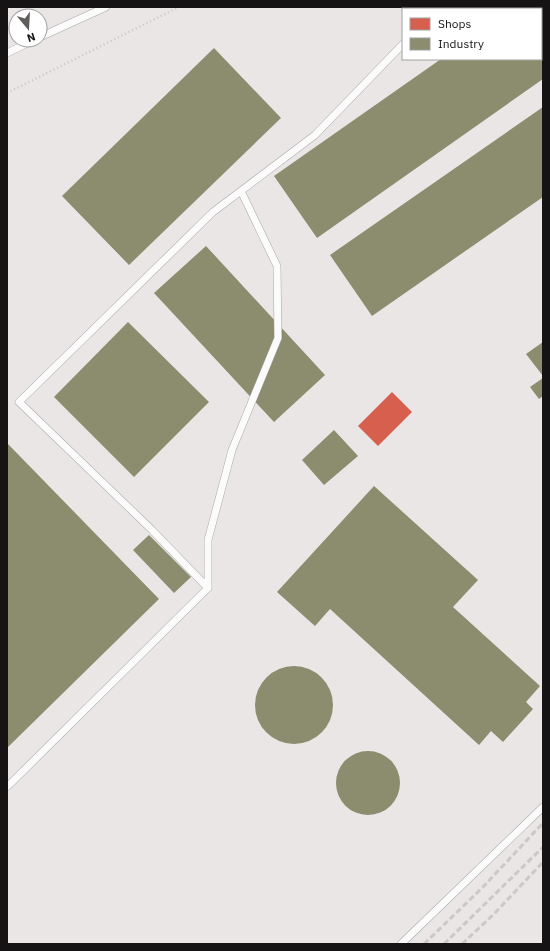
<svg xmlns="http://www.w3.org/2000/svg" width="550" height="951" viewBox="0 0 550 951" font-family="'IBM Plex Sans',sans-serif">
<style>
.shops{fill:#d6604d}
.industry{fill:#8c8c6e}
.lines{fill:none;stroke-linecap:round;stroke-linejoin:round}
.lane-casing{stroke:#aaa8a7;stroke-width:8}
.path{stroke:#c7c5c5;stroke-width:2.5;stroke-dasharray:1 3;stroke-linecap:butt}
.lane{stroke:#fcfbfb;stroke-width:7}
.rail{stroke:#cac9c9;stroke-width:3;stroke-dasharray:6 3;stroke-linecap:butt}
</style>
<rect width="100%" height="100%" fill="#e9e6e5"/>
<path class="shops" d="M392,392L412,412L378,446L358,426Z"/>
<path class="industry" d="M515,7H531L532,9H512Z
M541,21L543,24V79L317,238L274,176L441,59H541Z
M214,48L281,118L129,265L62,196Z
M543,107V197L372,316L330,255Z
M206,246L325,375L274,422L154,293Z
M128,322L209,402L134,477L54,397Z
M543,342V376L526,354Z
M543,378V396L539,399L530,387Z
M334,430L358,456L324,485L302,460Z
M7,443L159,599L7,748Z
M374,486L478,580L453,607L540,686L526,702L533,709L503,742L491,731L479,745L330,609L315,626L277,592Z
M149,535L191,577L174,593L133,550Z
M255 705a39 39 0 1 1 78 0a39 39 0 1 1-78 0Z
M336 783a32 32 0 1 1 64 0a32 32 0 1 1-64 0Z"/>
<g class="lines">
<g class="lane-casing">
<path id="lane" d="M440,9L442,7
M40,37L106,7
M7,53L34,40
M241,191L277,266L278,338L232,450L208,540V588L151,529L19,402L213,212L315,135L403,44
M7,787L208,588
M401,944L543,807"/>
</g>
<path class="path" d="M7,93L179,7"/>
<use href="#lane" class="lane"/>
<path class="rail" d="M424,944L483,887L543,823
M444,944L543,847
M462,944L494,914L543,862"/>
</g>
<rect width="550" height="951" fill="none" stroke="#151313" stroke-width="16"/>
<rect x="402" y="8" width="140" height="52" fill="#ffffff" stroke="#a1a1a1"/>
<rect x="410" y="18" width="20" height="12" fill="#d6604d" stroke="#a1a1a1"/>
<text x="438" y="28" font-size="12" fill="#151313">Shops</text>
<rect x="410" y="38" width="20" height="12" fill="#8c8c6e" stroke="#a1a1a1"/>
<text x="438" y="48" font-size="12" fill="#151313">Industry</text>
<g transform="translate(28 28) rotate(162)"><circle r="19" fill="#ffffff" stroke="#a1a1a1"/>
<path d="M0-3L7 15L0 10L-7 15Z" fill="#5f5d5c"/>
<text y="-6" font-size="11" font-weight="bold" text-anchor="middle" fill="#151313">N</text>
</g>
</svg>
